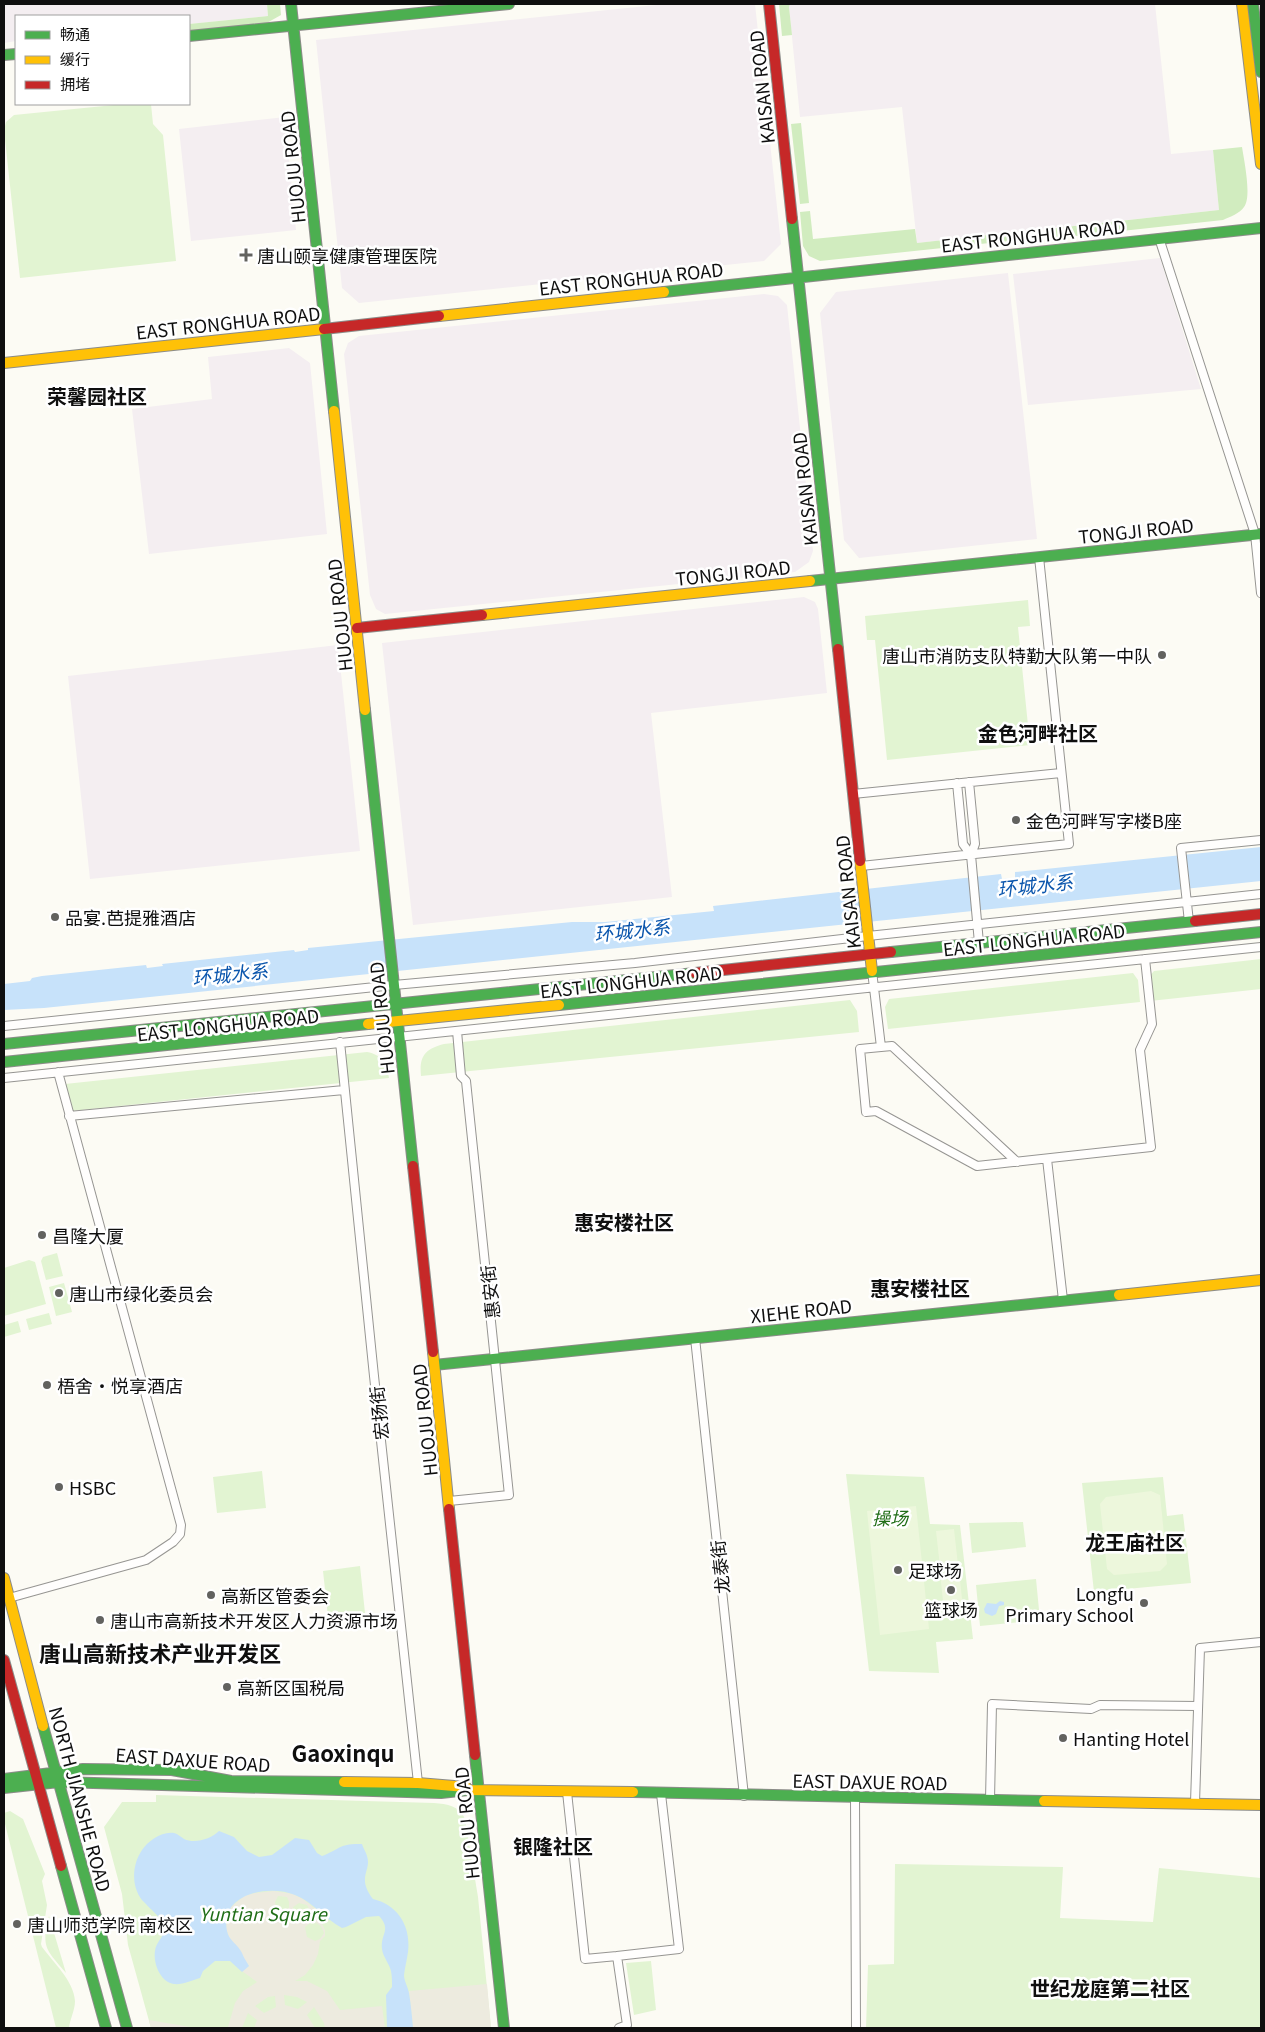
<svg xmlns="http://www.w3.org/2000/svg" width="1265" height="2032" viewBox="0 0 1265 2032" font-family="Georgia,'Noto Sans SC',serif">
<style>
.industrial{fill:#f4eef1}
.green{fill:#e2f4d2}
.forest{fill:#d1ecbf}
.pitch{fill:#edf7dc}
.plaza{fill:#edebdf;fill-rule:evenodd}
.water{fill:#c7e2fa}
.lines{fill:none;stroke-linecap:round;stroke-linejoin:round}
.street-casing{stroke:#969592;stroke-width:10}
.fast-casing{stroke:#8c8c89;stroke-width:12}
.slow-casing{stroke:#8c8c89;stroke-width:12}
.jam-casing{stroke:#8c8c89;stroke-width:12}
.street{stroke:#fffefd;stroke-width:8}
.fast{stroke:#4caf50;stroke-width:10}
.slow{stroke:#ffc107;stroke-width:10}
.jam{stroke:#c62828;stroke-width:10}
.poi-dot{fill:#62625f;stroke:#fff;stroke-width:2}
.labels{text-anchor:middle;dominant-baseline:central;stroke-width:5;stroke-linejoin:round;paint-order:stroke}
.street-label{font-size:18px;fill:#0f0f0f;stroke:#fff}
.poi-label{font-size:18px;fill:#0f0f0f;stroke:#fff;text-anchor:start}
.park-label{font-size:18px;font-style:italic;fill:#216e18;stroke:#fff}
.water-label{font-size:19px;font-style:italic;fill:#0b56ad;stroke:#fff}
.quarter-label{font-size:20px;font-weight:bold;fill:#0f0f0f;stroke:#fff}
.district-label{font-size:22px;font-weight:bold;fill:#0f0f0f;stroke:#fff}
</style>
<rect width="100%" height="100%" fill="#fcfbf4"/>
<path class="industrial" d="M4,4H267L268,16L189,24V16H16V41L4,43Z
M666,4H755L781,244L764,261L359,303L342,288L316,40Z
M790,4H1155L1171,154L1213,150L1219,210L917,243L902,107L800,117L789,7Z
M285,117L296,230L191,241L179,129Z
M1160,258L1201,389L1028,405L1013,274Z
M1008,273L1037,539L859,558L844,540L820,313L836,292Z
M764,294L778,296L787,305L813,551L809,562L795,572L385,614L376,609L370,595L344,354L348,343L359,336Z
M289,348L310,363L327,534L149,554L132,409L212,399L208,357Z
M804,597L815,602L818,609L827,693L651,713L672,897L413,925L382,643Z
M338,645L360,851L90,879L68,676Z"/>
<path class="green" d="M124,104H151L153,124L163,135L176,261L20,278L4,130L6,122L14,115Z
M1028,600L1030,626L1018,627L1030,745L887,760L875,640H867L865,616Z
M1261,959V989L1150,1001L1148,978L1154,971Z
M1133,973L1138,980L1140,1002L888,1029L885,1007L889,999Z
M850,1000L857,1011L859,1032L421,1076C419,1056 425,1049 444,1044Z
M367,1052C382,1055 387,1063 389,1078L72,1111L65,1084Z
M57,1253L63,1276L46,1280L41,1261L43,1257Z
M29,1260L35,1262L46,1304L4,1316V1268Z
M64,1283L72,1312L56,1316L49,1287Z
M49,1313L52,1324L29,1330L26,1319Z
M18,1321L21,1332L4,1337V1325Z
M262,1471L266,1508L217,1513L213,1477Z
M846,1474L924,1477L930,1524L960,1525L973,1639L936,1642L939,1673L869,1671Z
M1163,1477L1167,1516L1183,1514L1191,1583L1094,1592L1082,1483Z
M1023,1522L1026,1547L972,1553L969,1523Z
M360,1566L365,1613L328,1617L323,1571Z
M1036,1579L1040,1620L980,1626L976,1585Z
M156,1795L434,1803C447,1804 460,1806 465,1819L478,1897L491,2028H151L128,1945L122,1894L104,1827L122,1802H156Z
M10,1811L23,1819L45,1874L42,1881L47,1905L41,1944L42,1947C53,1962 74,1981 75,2001C75,2010 70,2019 69,2028H56L4,1820V1813Z
M895,1864L1063,1867L1060,1918L1153,1922L1159,1868L1261,1878V2028H866L868,1965L894,1964Z
M49,1916L66,1973C46,1949 41,1948 49,1916Z
M651,1961L656,2010L634,2015L626,1963Z"/>
<path class="forest" d="M267,4H280L281,15L265,24L189,32V24L268,16Z
M779,4H790L789,7L792,35L782,36Z
M801,123L809,203L800,204L791,124Z
M1242,147C1244,160 1252,197 1244,207C1240,213 1230,217 1223,220L1048,239L1047,229L1219,210L1213,150Z
M810,211L813,239L915,229L917,243L1035,230L1036,238L820,261L809,256L803,246L800,212Z"/>
<path class="pitch" d="M1151,1491L1160,1495L1167,1564L1160,1571L1114,1575L1107,1569L1100,1504L1106,1497Z
M916,1506L929,1629L880,1635L867,1511Z
M954,1529L958,1565L940,1567L936,1531Z
M959,1571L963,1608L944,1610L940,1573Z"/>
<path class="plaza" d="M274,1891L293,1894L303,1899L328,1919L321,1922L325,1930V1936L320,1941L318,1954L313,1965L305,1975L295,1981H307L327,1991L340,2010L382,2006L385,2028H323H325L324,2023L314,2007L307,2015L315,2028H254L257,2020L248,2013L242,2028H220L228,2027L235,2003L243,1991L257,1982L242,1971L249,1966L243,1958L241,1952L229,1937L226,1929L227,1917L231,1907L244,1896L255,1893ZM278,1896L287,1897L289,1902V1908L281,1910L276,1908L275,1902ZM299,1903L307,1905L310,1910V1915L306,1919H300L293,1914V1907ZM315,1922L321,1926L324,1933L320,1939L315,1941L307,1937L305,1927L310,1923ZM284,1995L297,1997L307,2002L298,2009L285,2005ZM275,1996L276,2007L264,2013L255,2006L268,1997Z
M487,1984L491,2028H413L409,1991Z
M149,2020L196,2028H151Z"/>
<path class="water" d="M1261,847V881L44,1008L4,1010V984L30,981L32,978L42,976L146,965L147,968L163,966L162,964L294,950L295,952L308,950V948L572,922H605L714,911L713,906L1001,874L1002,879L1015,878V872Z
M1000,1601L1004,1602V1605L999,1606L996,1614L992,1616L985,1613L984,1609L987,1603L996,1604Z
M219,1831L234,1837L247,1851L259,1857L272,1855L295,1838L309,1840L317,1853L322,1856C340,1849 340,1843 362,1844C363,1848 366,1852 367,1856C372,1871 356,1877 373,1899C398,1905 411,1926 408,1952C407,1959 405,1967 404,1975C404,1981 408,1987 409,1993C411,2005 412,2017 413,2028H387L386,1995L392,1987C392,1982 392,1976 391,1971C389,1963 383,1957 382,1949C380,1934 392,1930 379,1916L366,1917L346,1927L342,1928C325,1919 313,1902 295,1895C269,1884 219,1894 227,1931C229,1941 238,1944 242,1953C244,1958 246,1961 249,1966L242,1972L230,1961H215L203,1971L200,1978C193,1980 182,1985 174,1984C160,1982 153,1963 155,1951C156,1940 168,1936 162,1923C159,1915 151,1910 145,1903C131,1890 131,1866 142,1850C148,1841 162,1831 174,1833C178,1834 181,1837 184,1839C195,1844 211,1839 219,1831Z"/>
<g class="lines">
<g class="street-casing">
<path id="street" d="M1159,238L1255,534L1261,593
M969,782L975,844L971,855L979,943
M957,783L963,844L971,855
M853,794L1061,773
M861,866L1069,844L1039,557
M1189,922L1181,848L1261,840
M872,971L881,1047L860,1049L866,1112L876,1111L977,1166L1151,1147L1140,1050L1152,1024L1145,959
M4,1026L394,985L635,963L868,936L1261,894
M340,1042L374,1376L418,1783
M881,1047L892,1046L1017,1162
M4,1078L1261,947
M69,1116L344,1090
M1047,1159L1063,1300
M695,1338L744,1796
M449,1501L509,1495L466,1081L461,1076L457,1031
M9,1598L146,1560L173,1542L180,1534L181,1525L58,1072
M567,1792L585,1959L617,1956L627,2025L619,2028
M855,1796L856,2028
M990,1800L992,1704L1091,1709L1100,1705L1198,1706
M1195,1803L1200,1648L1261,1642
M617,1956L679,1949L661,1794"/>
</g>
<g class="fast-casing">
<path id="fast" d="M291,4L334,411
M1253,4L1261,72
M189,36L509,4
M4,55L16,54
M792,219L838,649
M664,292L1261,228
M810,581L1261,534
M365,710L413,1166
M891,952L1195,921
M559,1005L1261,932
M4,1044L695,973
M4,1062L368,1024
M434,1365L1119,1295
M43,1726L127,2028
M475,1755L504,2028
M4,1779L83,1769L172,1770L231,1781L344,1782
M4,1788L59,1782L441,1793L468,1790
M633,1792L1044,1801
M61,1866L106,2028"/>
</g>
<g class="slow-casing">
<path id="slow" d="M1242,4L1261,164
M439,316L664,292
M4,363L324,329
M334,411L365,710
M482,615L810,581
M860,861L872,971
M368,1024L559,1005
M1119,1295L1261,1280
M433,1352L449,1509
M4,1578L43,1726
M344,1782L418,1783L466,1787
M468,1790L633,1792
M1044,1801L1261,1805"/>
</g>
<g class="jam-casing">
<path id="jam" d="M769,4L792,219
M324,329L439,316
M357,628L482,615
M838,649L860,861
M1195,921L1261,914
M695,973L891,952
M413,1166L433,1352
M449,1509L475,1755
M4,1660L61,1866"/>
</g>
<use href="#street" class="street"/>
<use href="#fast" class="fast"/>
<use href="#slow" class="slow"/>
<use href="#jam" class="jam"/>
</g>
<g class="poi-dot">
<path d="M243.5 247.5h5v5h5v5h-5v5h-5v-5h-5v-5h5z"/>
<circle cx="1162" cy="655" r="5"/>
<circle cx="1016" cy="820" r="5"/>
<circle cx="55" cy="917" r="5"/>
<circle cx="42" cy="1235" r="5"/>
<circle cx="59" cy="1293" r="5"/>
<circle cx="47" cy="1385" r="5"/>
<circle cx="59" cy="1487" r="5"/>
<circle cx="898" cy="1570" r="5"/>
<circle cx="951" cy="1590" r="5"/>
<circle cx="211" cy="1595" r="5"/>
<circle cx="1144" cy="1603" r="5"/>
<circle cx="100" cy="1620" r="5"/>
<circle cx="227" cy="1687" r="5"/>
<circle cx="1063" cy="1738" r="5"/>
<circle cx="17" cy="1924" r="5"/>
</g>
<g class="labels">
<g class="street-label">
<text transform="translate(761 87) rotate(-96)">KAISAN ROAD</text>
<text transform="translate(292 167) rotate(-96)">HUOJU ROAD</text>
<text transform="translate(1033 235) rotate(-6)">EAST RONGHUA ROAD</text>
<text transform="translate(631 278) rotate(-6)">EAST RONGHUA ROAD</text>
<text transform="translate(228 322) rotate(-6)">EAST RONGHUA ROAD</text>
<text transform="translate(804 489) rotate(-96)">KAISAN ROAD</text>
<text transform="translate(1136 530) rotate(-6)">TONGJI ROAD</text>
<text transform="translate(733 572) rotate(-6)">TONGJI ROAD</text>
<text transform="translate(339 615) rotate(-96)">HUOJU ROAD</text>
<text transform="translate(847 892) rotate(-96)">KAISAN ROAD</text>
<text transform="translate(1034 939) rotate(-6)">EAST LONGHUA ROAD</text>
<text transform="translate(631 981) rotate(-6)">EAST LONGHUA ROAD</text>
<text transform="translate(381 1018) rotate(-96)">HUOJU ROAD</text>
<text transform="translate(228 1024) rotate(-6)">EAST LONGHUA ROAD</text>
<text transform="translate(489 1292) rotate(-96)">惠安街</text>
<text transform="translate(801 1310) rotate(-6)">XIEHE ROAD</text>
<text transform="translate(378 1413) rotate(-96)">宏扬街</text>
<text transform="translate(424 1420) rotate(-96)">HUOJU ROAD</text>
<text transform="translate(719 1567) rotate(-96)">龙泰街</text>
<text transform="translate(193 1759) rotate(4)">EAST DAXUE ROAD</text>
<text transform="translate(870 1781) rotate(1)">EAST DAXUE ROAD</text>
<text transform="translate(81 1799) rotate(75)">NORTH JIANSHE ROAD</text>
<text transform="translate(466 1823) rotate(-96)">HUOJU ROAD</text>
</g>
<g class="poi-label">
<text x="257" y="255">唐山颐享健康管理医院</text>
<text x="1152" y="655" text-anchor="end">唐山市消防支队特勤大队第一中队</text>
<text x="1026" y="820">金色河畔写字楼B座</text>
<text x="65" y="917">品宴.芭提雅酒店</text>
<text x="52" y="1235">昌隆大厦</text>
<text x="69" y="1293">唐山市绿化委员会</text>
<text x="57" y="1385">梧舍·悦享酒店</text>
<text x="69" y="1487">HSBC</text>
<text x="908" y="1570">足球场</text>
<text x="1134" y="1593" text-anchor="end">Longfu<tspan x="1134" dy="21">Primary School</tspan></text>
<text x="221" y="1595">高新区管委会</text>
<text x="951" y="1609" text-anchor="middle">篮球场</text>
<text x="110" y="1620">唐山市高新技术开发区人力资源市场</text>
<text x="237" y="1687">高新区国税局</text>
<text x="1073" y="1738">Hanting Hotel</text>
<text x="27" y="1924">唐山师范学院 南校区</text>
</g>
<g class="park-label">
<text x="890" y="1517">操场</text>
<text x="263" y="1913">Yuntian Square</text>
</g>
<g class="water-label">
<text transform="translate(1035 884) rotate(-6)">环城水系</text>
<text transform="translate(632 929) rotate(-6)">环城水系</text>
<text transform="translate(230 973) rotate(-6)">环城水系</text>
</g>
<g class="quarter-label">
<text x="97" y="395">荣馨园社区</text>
<text x="1038" y="732">金色河畔社区</text>
<text x="624" y="1221">惠安楼社区</text>
<text x="920" y="1287">惠安楼社区</text>
<text x="1135" y="1541">龙王庙社区</text>
<text x="553" y="1845">银隆社区</text>
<text x="1110" y="1987">世纪龙庭第二社区</text>
</g>
<g class="district-label">
<text x="160" y="1652">唐山高新技术产业开发区</text>
<text x="343" y="1752">Gaoxinqu</text>
</g>
</g>
<rect width="1265" height="2032" fill="none" stroke="#0f0f0f" stroke-width="10"/>
<rect x="15" y="15" width="175" height="90" fill="#ffffff" stroke="#9f9f9f"/>
<rect x="25" y="31" width="25" height="8" fill="#4caf50" stroke="#9f9f9f"/>
<text x="60" y="40" font-size="15" fill="#0f0f0f">畅通</text>
<rect x="25" y="56" width="25" height="8" fill="#ffc107" stroke="#9f9f9f"/>
<text x="60" y="65" font-size="15" fill="#0f0f0f">缓行</text>
<rect x="25" y="81" width="25" height="8" fill="#c62828" stroke="#9f9f9f"/>
<text x="60" y="90" font-size="15" fill="#0f0f0f">拥堵</text>
</svg>
